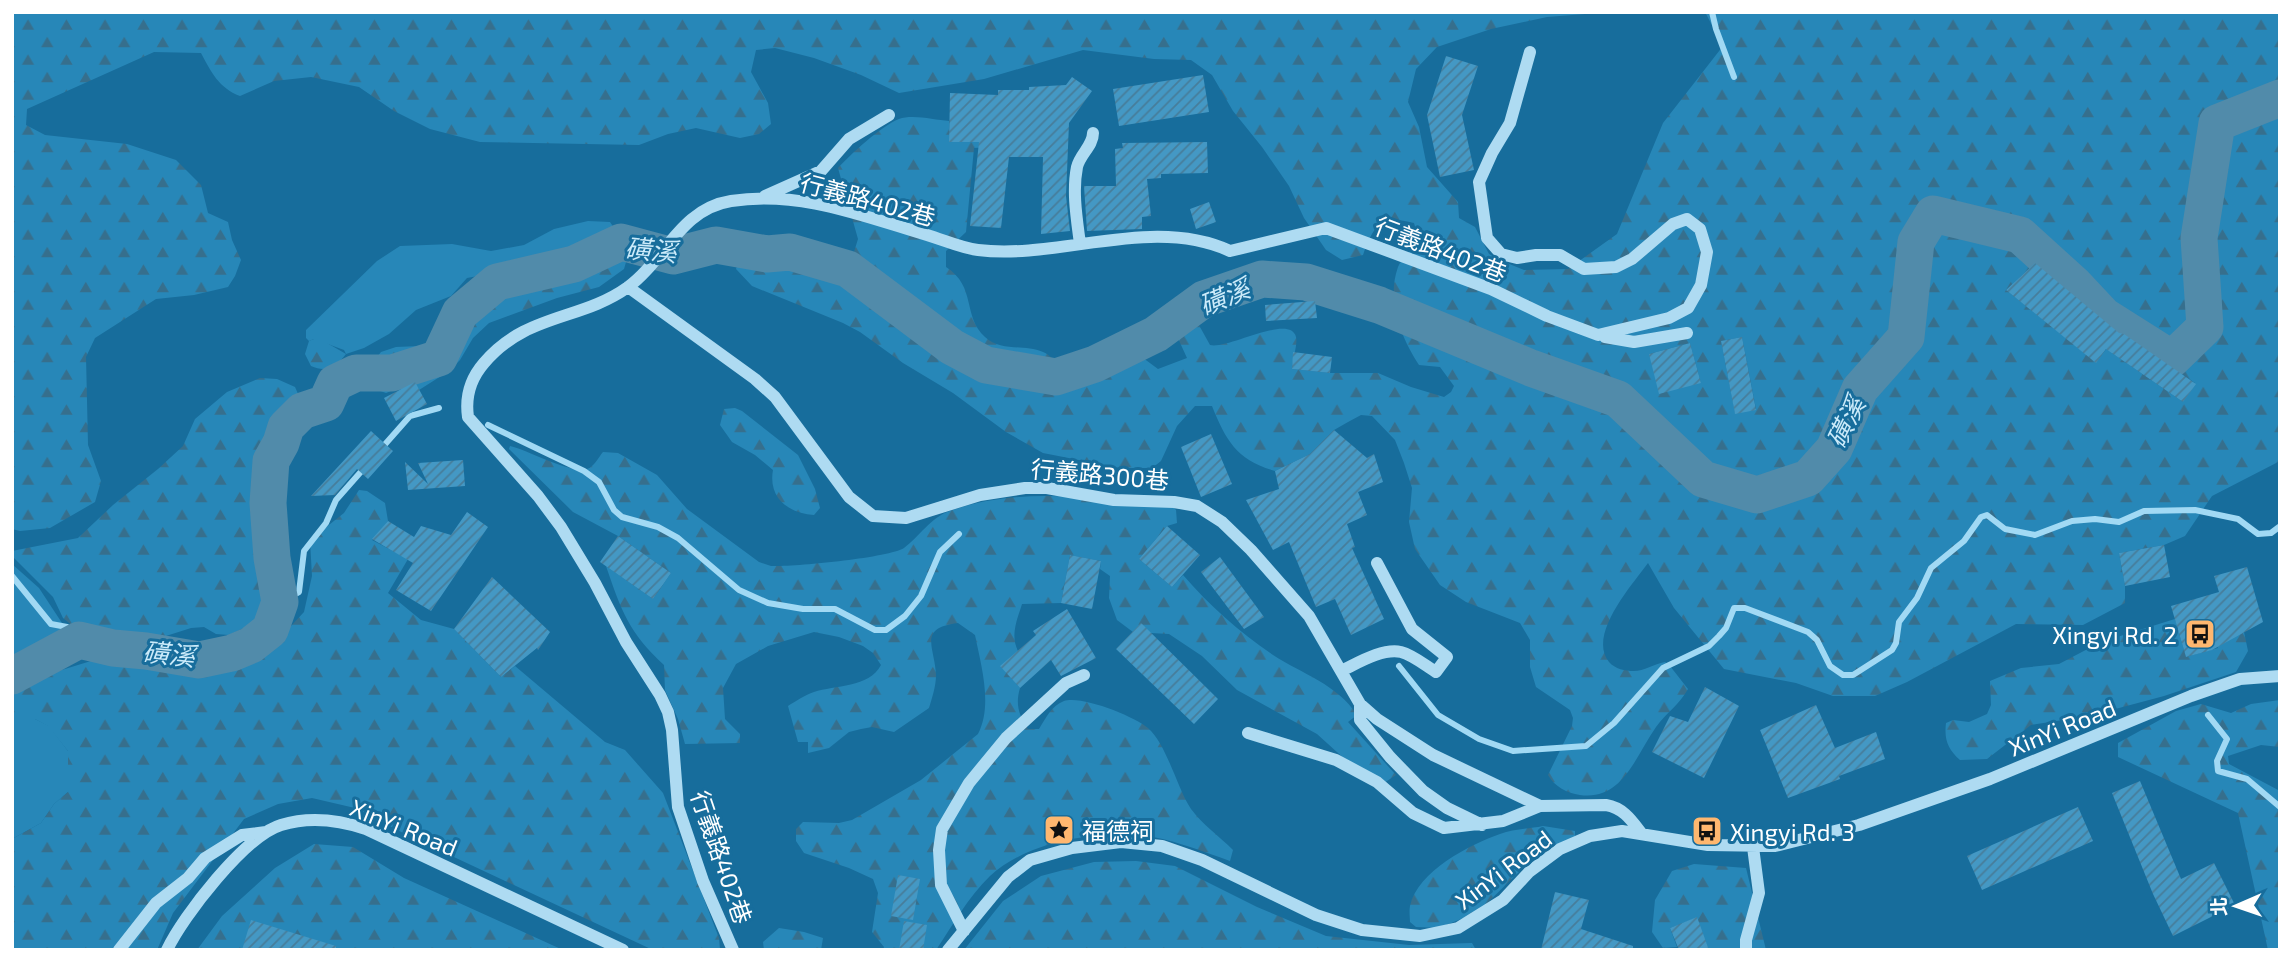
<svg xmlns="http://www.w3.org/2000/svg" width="2292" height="962" viewBox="0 0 2292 962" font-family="'Exo 2','Noto Sans TC',sans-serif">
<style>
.green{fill:#2787b8}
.forest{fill:url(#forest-firs);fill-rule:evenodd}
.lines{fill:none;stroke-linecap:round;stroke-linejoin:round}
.stream{stroke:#a1d9f4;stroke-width:6}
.river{stroke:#518baa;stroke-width:37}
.building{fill:url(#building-hatch)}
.minor{stroke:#aedbf2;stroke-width:12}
.labels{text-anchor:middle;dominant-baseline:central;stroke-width:6;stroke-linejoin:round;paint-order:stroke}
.street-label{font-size:24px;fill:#fff;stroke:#176d9c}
.poi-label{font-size:24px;fill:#fff;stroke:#176d9c;text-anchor:start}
.water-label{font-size:26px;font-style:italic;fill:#ccebfa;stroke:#176d9c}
</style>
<defs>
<pattern id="forest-firs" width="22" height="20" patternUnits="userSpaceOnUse" patternTransform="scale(1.75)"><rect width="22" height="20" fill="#2787b8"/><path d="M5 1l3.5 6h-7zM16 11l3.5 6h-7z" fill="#366f8d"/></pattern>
<pattern id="building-hatch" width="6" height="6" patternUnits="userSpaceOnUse" patternTransform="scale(1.75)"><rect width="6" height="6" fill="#4498c4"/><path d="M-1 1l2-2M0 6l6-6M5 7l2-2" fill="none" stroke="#477d9a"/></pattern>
</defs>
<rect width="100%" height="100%" fill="#176d9c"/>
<path class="green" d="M588,221L610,222L614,228L553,264L519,265L500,272L467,278L451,296L416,310L389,334L364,348L346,354L344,350L314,339L309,341L306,338V330L377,261L400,246L452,244L491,251L524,245L554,229Z
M12,564L39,588L64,626L61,638L12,663Z
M12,719H35L49,726L68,751V792L54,804L41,823L12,839Z"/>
<path class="forest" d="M12,12H1610L1547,17L1491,29L1437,47L1416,69L1408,102L1419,127L1427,167L1458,202L1459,218L1475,227L1489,254L1502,261L1524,270L1568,269L1617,234L1663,123L1723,46L1705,12H2280V461L2212,496L2185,536L2164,545L2119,553L2125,586V603L2083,625L2016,624L1907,682L1875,696H1833L1796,683L1724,669L1674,608L1648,563C1632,585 1587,635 1609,662C1615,669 1625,671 1634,671C1644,671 1654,664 1665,662L1670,666L1688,689C1680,704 1666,713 1656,727C1636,755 1623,801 1580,795C1567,793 1555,787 1548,775L1572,726L1573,718L1570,710L1536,687L1530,667V640L1520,623L1466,602L1440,585L1415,549L1409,522L1412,488L1404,463L1395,440L1372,416L1361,415L1348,422L1334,430L1310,454L1275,471C1237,460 1226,441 1212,406H1195L1177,426L1161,461L1152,468H1120L1043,453L1006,432L953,393L903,363L860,332L843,323L752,286L736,269L741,253L819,249L850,255L854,252L858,239L838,168C851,154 881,126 899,119C913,114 934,120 949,121V141L986,142L987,147L974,148L966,232L946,251V267C977,287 962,316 985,337C1001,352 1024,344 1043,352C1049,354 1054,361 1060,365L1105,352L1121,351L1135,352L1158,369L1187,358L1171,323C1175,315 1180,308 1190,309L1210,345C1227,350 1290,313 1296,337C1298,345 1292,360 1292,369L1330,373H1378L1411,387L1444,397L1451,392L1454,386L1440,367L1419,365C1401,337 1386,301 1398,267C1402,257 1413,249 1420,243L1414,223C1380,214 1374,225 1363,255L1342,260L1326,250L1304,218L1289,186L1262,147L1233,111L1212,75L1191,60L1154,59L1083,50L984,79L899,93L861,75L814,58L775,48L756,50L751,72L768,103L771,124L759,134L740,138L696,128L668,134L639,145L480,142L430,129L394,111L359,87L311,77L274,81L240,96C219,88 211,72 201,53L154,52L27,109L26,125L45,135L127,144L176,160L201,185L208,213L228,222L232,240L241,260L235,276L228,287L194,295L156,299L95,338L86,357L88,445L101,481L95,502L50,528L20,531L12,529ZM2035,263L2118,334L2096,362L2006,290ZM2119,333L2124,334L2195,383L2183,402L2112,353ZM1742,337L1756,409L1735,413L1721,341ZM1690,343L1701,383L1649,354Z
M612,256L621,258L626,262L624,269L599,287L557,298L489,323L473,338L460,360L449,371L419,390L414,382L386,393L372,388L368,378L371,365L381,352L396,347L421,346L440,336L451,318L500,272L519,265L582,264Z
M314,339H320L346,354C336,367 327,373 311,366L305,354L309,341Z
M260,378L277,379L295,387L302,403L296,420L271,449L260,465L265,542L272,586L271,606L256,622L229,635L216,634L204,627L191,628L147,642L134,640L116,630L74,627L63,618L53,597L12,556V551L78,538L113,505L158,469L183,446L195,419L227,392Z
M735,408L742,411L798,455L815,489L820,508L814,515C788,513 768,498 773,470L755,455L732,442L720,425L724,409Z
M510,446C530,451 568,473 587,469C594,467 598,458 603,452L618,453L657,475L687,509L759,562L771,566C793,567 888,558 904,548C919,537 931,517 950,511C1022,485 1098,499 1173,507L1176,510L1177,523L1167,526L1139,559L1172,587L1183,575C1210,606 1239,632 1273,655C1302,674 1337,684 1357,715L1348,722L1396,775L1384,783L1348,762L1317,734L1237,690L1202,656L1169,634L1133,632L1117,620L1109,598L1110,576L1100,569L1101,561L1070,555L1061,603L1022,604C1017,620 1010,635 1018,651L1001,666L1020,688C1015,704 1019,716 1028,729H1039C1046,718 1051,706 1064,701C1081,695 1134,716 1148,728C1167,745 1177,788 1191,809C1202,824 1220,837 1233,850L1230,861C1205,852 1179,842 1153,837C1102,829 1029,840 990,876C968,897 953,925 936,950H883L884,947L872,932L878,893L873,879L849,868L804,853L796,841V829L803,822L839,823L852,820L921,780L978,734C993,705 981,665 975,635L958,623C917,628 935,647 936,675C936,686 932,698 929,708L894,732L872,727L861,729L849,732L829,748L808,753V742H798L788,706C796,701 805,695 814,692C835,685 869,688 881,665L873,653L863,646L839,637L814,632L768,646L736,664L723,688L725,719L740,734V743L685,744L678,719L665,690L664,665C629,633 621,610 606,566L653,599L671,573L618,536L573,512L509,449Z
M359,490L367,491L385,503L388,521L372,540L408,559L388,593L421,620L454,629L501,677L515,666L605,742L625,750L663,793L719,938L720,950H653L409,836L355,808L312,798L278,804L244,819L173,913L157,950H12V839L41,823L54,804L68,792V751L48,726L35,719H12V693L26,681L91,661L167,669H218L245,657L278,640L304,612L312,576L310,540L344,513Z
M2175,619L2186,657L2218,648L2214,634L2244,632L2248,651L2236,672L2164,696L2089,716L2031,725L1987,759L1960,760C1948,749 1944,740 1946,723L1953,720L1969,722L1987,714L1991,705L1990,681L2021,668L2059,664L2101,642Z
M2280,700V747L2261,745L2228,756L2229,764L2280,791V950H2268L2238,813L2118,757V743L2176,711L2201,704L2231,713L2251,704Z
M1543,826L1575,831V836L1530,861L1478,912L1439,928L1416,927L1410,922C1410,918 1409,911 1410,906C1418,871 1469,845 1500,834C1513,829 1529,829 1543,826Z
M314,844L353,847L404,878L563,950H197L222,916L275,868Z
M1136,861L1175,866L1257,907L1326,936L1409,945L1472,943L1476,950H964L1003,901L1041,876L1094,862Z
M1694,864L1746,868L1766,950H1709L1696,918L1670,928L1677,947L1663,948L1652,932L1655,900L1672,871Z
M779,928L804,932L823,938L821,950H764L763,942Z"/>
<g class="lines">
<path class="stream" d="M1712,12L1716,29L1734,77
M488,425L584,471L599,482L614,510L622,517L658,527L678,538L739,590L768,603L803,609H835L875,630H886L905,616L921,596L940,552L959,534
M380,450L410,416L439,408
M12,576L51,624L67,627L79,640
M280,602L299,592L304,551L326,523L336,500L366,466
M1399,666L1438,715L1479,739L1513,751L1586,746L1614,723L1663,668L1709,646L1719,636L1726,628L1734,608H1745L1808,632L1817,640L1830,666L1843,675H1853L1892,650L1896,643L1899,622L1917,598L1931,568L1964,541L1981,517L1987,515L2005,529L2035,535L2072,521L2095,519L2119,522L2144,511L2195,510L2238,519L2258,534L2271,533L2279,527
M2208,715L2227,739L2217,761L2218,771L2247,779L2280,807"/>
<path class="river" d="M12,676L79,640L113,648L146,651L199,660L232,653L251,645L270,630L280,602L272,558L268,503L271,461L281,443L286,427L302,411L326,403L335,383L356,373H392L439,358L460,313L497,282L574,264L621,242L673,256L716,245L767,254L790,252L848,269L952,347L986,365L1056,377L1095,364L1156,334L1204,299L1262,279L1306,282L1379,305L1531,368L1618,399L1703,479L1757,495L1808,478L1834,449L1860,389L1906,337L1916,242L1933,214L2020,235L2074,284L2104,316L2172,359L2205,327L2199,238L2217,123L2280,98"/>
</g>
<path class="building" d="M1446,56L1478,66L1462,115L1474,170L1440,177L1427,115Z
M1203,75L1209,112L1119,126L1113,89Z
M1072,77L1092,91L1069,123L1066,196L1070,231L1041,234L1043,157H1009L1001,228L970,226L979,142H949L950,93L998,95V90H1029V87L1066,85Z
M1207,142L1208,173L1161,174V178L1147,179L1151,216L1142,217V229L1087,231L1084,186H1116L1115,149L1123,148L1122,143Z
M1209,202L1216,222L1196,229L1190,209Z
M2035,263L2119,333L2124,334L2196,384L2183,402L2106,349L2096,363L2006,290Z
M1315,301L1317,318L1266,321L1265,305Z
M1742,337L1756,410L1735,414L1721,341Z
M1690,343L1701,383L1659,394L1649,354Z
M1293,352L1332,357L1330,373L1292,369Z
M415,382L427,404L396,421L384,398Z
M1334,430L1367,458L1374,454L1383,482L1358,492L1367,515L1347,524L1355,547L1352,548L1384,619L1351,635L1335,599L1316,607L1289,542L1273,550L1246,500L1279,489L1275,471L1310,454Z
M371,431L393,451L368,479L357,469L335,495L311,496Z
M1211,434L1232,484L1201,497L1181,447Z
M463,460L465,486L408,490L405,462L428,484L418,463Z
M467,512L488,527L431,611L396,590L413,563L372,539L388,521L414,537L421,526L451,535Z
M1167,526L1200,555L1172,587L1139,559Z
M618,536L671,573L653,599L600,562Z
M2164,545L2170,577L2125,586L2119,553Z
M1070,555L1101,561L1092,609L1061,603Z
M1220,557L1264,617L1244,629L1201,572Z
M2247,567L2263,622L2212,650L2186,657L2171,606L2219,592L2214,576Z
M492,577L550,632L538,650L537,648L501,677L454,629Z
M1067,609L1096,658L1061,676L1051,660L1020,688L1000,666L1036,635L1033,631Z
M1141,623L1218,699L1194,724L1116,649Z
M1705,687L1739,706L1704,778L1652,752L1670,716L1688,722Z
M1816,705L1835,748L1876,732L1885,759L1839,776L1840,779L1788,798L1760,730Z
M2140,781L2181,879L2214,863L2235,905L2173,936L2153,894L2112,793Z
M2078,807L2093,841L1982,890L1967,856Z
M898,875L920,879L913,920L891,916Z
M1555,892L1589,900L1581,929L1633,946V950H1541Z
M1697,917L1709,950H1679L1670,928Z
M251,920L336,946V950H242Z
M904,921L927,925L923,950H899Z"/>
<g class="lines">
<path class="minor" d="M765,196L821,171L849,139L889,115
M1080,244C1077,220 1072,192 1077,167C1080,154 1093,146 1093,133
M628,287L755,379L775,397L849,497L873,516L906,518L980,495L1025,488H1047L1114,500L1174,502L1197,506L1222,522L1251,550L1309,616L1360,704L1377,719L1433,755L1540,806
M1605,337L1634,342L1687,333
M1341,671C1358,663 1382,648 1401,652C1413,655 1426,666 1436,672L1447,657L1412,629L1377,563
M1360,704V720L1390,757L1423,791L1447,808L1482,825
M1248,733L1336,760L1377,782L1413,813L1444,828L1503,821L1540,806L1606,805C1624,808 1632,821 1642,834
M964,931L941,885L939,850L942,829L969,783L1006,738L1066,683L1084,675
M119,950L156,903L188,878L205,858L242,835L266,832
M167,950C183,916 245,836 281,825C310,816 339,820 366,829L623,950
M733,950L703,881L678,807L672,730L668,712L660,695L626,642L595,583L561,527L538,496L468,417C465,396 471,378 484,363C526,313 581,321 628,287C665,260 680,209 731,201C799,190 863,216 927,235C944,240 961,248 978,250C1060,260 1152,215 1230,251L1326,228L1491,289L1547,316L1598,335L1669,318L1688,308L1701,285L1707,252L1700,229L1687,219L1673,224L1632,259L1616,267L1584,269L1560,255H1536L1517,258L1501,254L1487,238L1479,182L1492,153L1510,123L1530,52
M948,950L1008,877L1030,860L1072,848L1121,842L1162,846L1202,860L1316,915L1362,930L1420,936L1458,928L1503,900L1529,872L1560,849L1590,836L1622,831L1708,845L1775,846L1859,825L1990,779L2191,696L2240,679L2280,676
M1746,950V940L1759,893L1753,847"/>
</g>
<defs>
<g id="bus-square" transform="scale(1.575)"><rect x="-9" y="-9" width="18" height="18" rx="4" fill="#ffb76f" stroke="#176d9c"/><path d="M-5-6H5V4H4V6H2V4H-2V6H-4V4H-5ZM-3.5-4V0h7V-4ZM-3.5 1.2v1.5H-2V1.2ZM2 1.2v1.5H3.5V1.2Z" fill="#111"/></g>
<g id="sight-square" transform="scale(1.575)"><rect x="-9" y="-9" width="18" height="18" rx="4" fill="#ffb76f" stroke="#176d9c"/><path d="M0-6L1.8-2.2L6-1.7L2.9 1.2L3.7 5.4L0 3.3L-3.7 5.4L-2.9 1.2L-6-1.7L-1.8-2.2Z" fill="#111"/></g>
</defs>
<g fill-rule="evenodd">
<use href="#bus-square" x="2200" y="634"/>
<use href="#sight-square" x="1059" y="830"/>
<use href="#bus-square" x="1707" y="831"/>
</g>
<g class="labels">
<g class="street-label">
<text transform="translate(868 199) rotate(15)">行義路402巷</text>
<text transform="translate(1441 249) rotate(21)">行義路402巷</text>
<text transform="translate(1100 474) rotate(5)">行義路300巷</text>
<text transform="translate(2062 727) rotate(-22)">XinYi Road</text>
<text transform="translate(404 827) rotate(22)">XinYi Road</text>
<text transform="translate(722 857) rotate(71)">行義路402巷</text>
<text transform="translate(1503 869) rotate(-37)">XinYi Road</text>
</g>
<g class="poi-label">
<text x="2177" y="634" text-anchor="end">Xingyi Rd. 2</text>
<text x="1082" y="830">福德祠</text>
<text x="1730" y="831">Xingyi Rd. 3</text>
</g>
<g class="water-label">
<text transform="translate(651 249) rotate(5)">磺溪</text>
<text transform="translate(1224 296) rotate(-23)">磺溪</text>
<text transform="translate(1845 422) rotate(-64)">磺溪</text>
<text transform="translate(169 653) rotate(6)">磺溪</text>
</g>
</g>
<rect width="2292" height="962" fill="none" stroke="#ffffff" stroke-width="28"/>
<g transform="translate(2236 906) rotate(268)" stroke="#176d9c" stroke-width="5" paint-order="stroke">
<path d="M0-5L12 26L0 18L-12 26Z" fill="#ffffff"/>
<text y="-10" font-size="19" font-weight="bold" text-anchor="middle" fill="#ffffff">北</text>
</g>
</svg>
